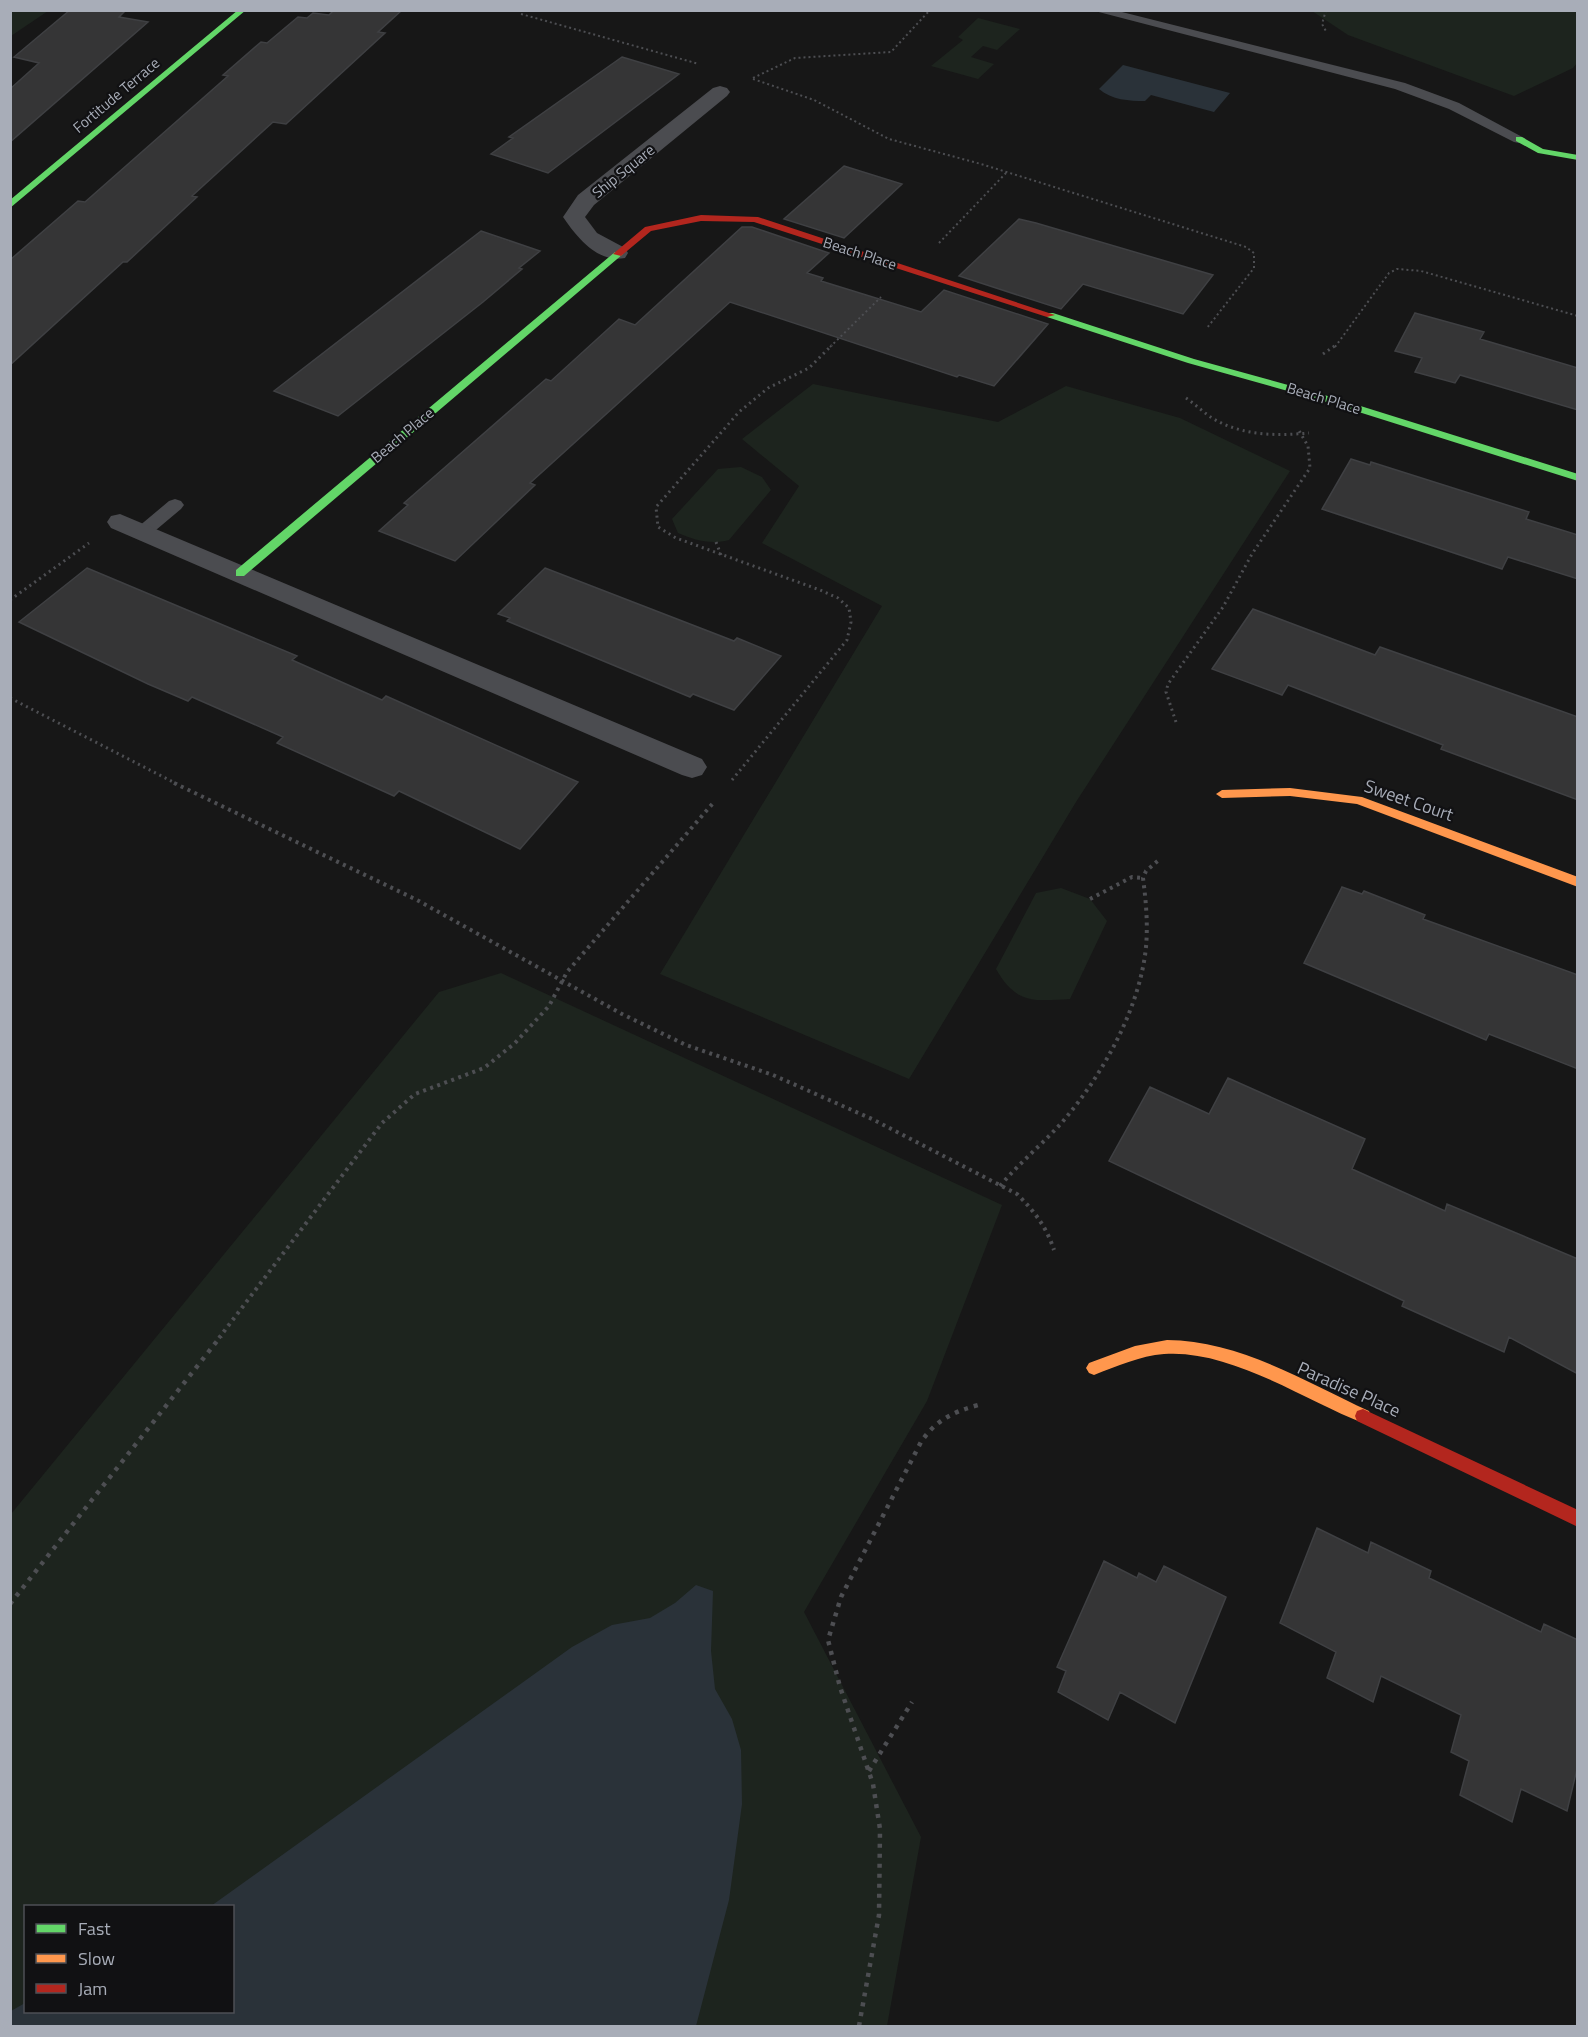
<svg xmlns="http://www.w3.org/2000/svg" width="1588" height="2037" viewBox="0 0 1588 2037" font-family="'Titillium Web',sans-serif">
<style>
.green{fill:#1d241e;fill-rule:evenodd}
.water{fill:#2a3239}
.building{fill:#353536;stroke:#3f4043;stroke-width:1.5}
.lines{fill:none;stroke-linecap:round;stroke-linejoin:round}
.path-far3{stroke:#4d4e52;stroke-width:2;stroke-dasharray:2 3;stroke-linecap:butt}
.path-far2{stroke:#4d4e52;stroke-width:3;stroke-dasharray:2 4;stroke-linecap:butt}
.path-far1{stroke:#4d4e52;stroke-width:4;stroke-dasharray:3 4.5;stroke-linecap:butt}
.path{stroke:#4d4e52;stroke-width:4.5;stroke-dasharray:4 6;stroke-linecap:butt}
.lane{fill:#4b4c50;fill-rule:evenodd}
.street{fill:#4b4c50;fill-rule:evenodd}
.fast{fill:#63d668;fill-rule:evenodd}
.slow{fill:#ff974d;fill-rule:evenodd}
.jam{fill:#b3261e;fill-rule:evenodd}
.labels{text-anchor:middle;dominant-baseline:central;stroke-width:4.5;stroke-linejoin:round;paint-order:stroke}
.far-street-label{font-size:15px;fill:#a8adb8;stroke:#111113}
.street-label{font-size:18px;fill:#a8adb8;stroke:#111113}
</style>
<rect width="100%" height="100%" fill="#171717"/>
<path class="green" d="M11,10H48V11L11,36Z
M1312,11H1577V63L1573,68L1514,96L1348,35Z
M978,18L1020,29L997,50L983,46L971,57L994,64L978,79L931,66L963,40L958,37Z
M813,384L998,422L1066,386L1180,418L1290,471L1076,802L909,1079L660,974L882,606L762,543L799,486L742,439Z
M741,467L762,477L771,490L729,540C711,545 694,540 678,533L672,519L718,469Z
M1061,888L1090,899L1107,921L1070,999C1033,1001 1016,1004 996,969L1036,893Z
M501,973L1002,1205L927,1401L804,1612L921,1837L887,2026H11V1514L439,992ZM26,1906H232V2012H26Z"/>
<path class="water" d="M1123,65L1230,93L1214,112L1151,95L1145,101C1129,101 1112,100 1099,89Z
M696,1585L713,1591L711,1651L715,1689L732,1719L741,1750L742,1804L729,1900L696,2026H11V2011L25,2003L26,2012H232V1906H211L572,1647L612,1625L650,1618L675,1603Z"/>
<path class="building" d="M70,10H126L119,17L148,22L10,142V89L39,63L14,57Z
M334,10H402L378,32L385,33L286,124L273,122L192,196L197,197L127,262H123L10,365V260L78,201L85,202L228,76L223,75L261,42L267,43L298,17L307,18L313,13L329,15Z
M622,57L679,74L548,173L491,154L513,138L509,137Z
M844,166L902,184L844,238L784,219Z
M1019,219L1036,223L1213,275L1183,314L1083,284L1061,309L959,276Z
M742,227H752L829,253L807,273L823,278L821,281L921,312L944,290L1048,324L994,386L959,375L957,377L730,302L530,483L535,485L455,561L379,531L408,505L404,503L546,379L551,381L619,319L635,325Z
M481,231L540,251L519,268L522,269L483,302L338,416L274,391Z
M1415,313L1484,332L1480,339L1578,368V410L1460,375L1455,383L1415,372L1422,358L1395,351Z
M1351,459L1370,465L1371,462L1529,512L1526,519L1578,535V579L1508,557L1502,569L1322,509Z
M87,568L297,656L292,660L382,700L386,696L578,782L520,849L399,791L394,796L277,743L283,737L192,697L188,701L148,684L19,622Z
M545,568L734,641L737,638L781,656L734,710L693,694L690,697L507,621L510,618L498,614Z
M1253,609L1375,655L1380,647L1578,717V800L1441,749L1443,745L1288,685L1282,695L1212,669Z
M1342,887L1362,894L1364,891L1425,915L1423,919L1578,975V1069L1489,1034L1486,1040L1304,963Z
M1228,1078L1365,1139L1352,1169L1445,1211L1447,1204L1578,1259V1374L1509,1337L1504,1352L1402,1306L1404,1301L1109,1161L1150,1087L1209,1114Z
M1317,1528L1368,1553L1371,1542L1431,1571L1429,1578L1541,1632L1544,1624L1578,1640V1765L1567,1811L1521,1789L1512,1822L1460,1795L1469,1761L1451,1752L1461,1715L1381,1676L1373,1702L1327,1678L1336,1652L1280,1623Z
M1104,1561L1137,1578L1139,1573L1156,1582L1164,1566L1226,1597L1175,1723L1120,1692L1108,1720L1058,1692L1066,1671L1057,1667Z"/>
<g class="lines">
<path class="path-far3" d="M1326,10L1322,24L1327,33
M521,14L699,64
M753,78L795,58L891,52L930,10
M753,79L814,100L889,139L981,164L1246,247L1254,253V268L1207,328
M939,243L1006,173
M830,347L881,297
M1335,347L1389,273L1397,269L1421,271L1578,316"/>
<path class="path-far2" d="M1323,354L1336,345
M1186,398C1195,404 1203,412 1212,418C1242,436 1276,436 1309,433
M716,542L721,555
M10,600L89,543
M10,698L177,784
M1176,722L1166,692L1168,684L1223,607L1252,554L1310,468L1308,446L1298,429
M732,780L847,640L851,622L849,608L838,598L820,590L676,538L658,527L656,507L739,412L768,388L809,368L832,345"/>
<path class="path-far1" d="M174,783L417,900L622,1014L686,1045L773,1075L872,1119L1017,1194C1034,1211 1046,1226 1054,1250
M1090,899L1132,877L1143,878
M1000,1186C1020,1162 1044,1143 1064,1120C1103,1074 1140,1008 1146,947C1148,924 1146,901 1143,878L1146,871L1160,859
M219,1338L382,1123L415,1094L484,1068L515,1043L549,1006L567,972L714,802"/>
<path class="path" d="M10,1604L221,1336
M869,1771L912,1702
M859,2026L879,1915L880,1829L873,1784L840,1687L828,1640L841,1597L921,1442C936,1420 953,1412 978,1405"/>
<path class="lane" d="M1091,10H1114L1405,83L1459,103L1526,139L1519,143L1514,142L1449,109L1395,89Z
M175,499L181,501L184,505L181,509L150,535H138L135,531L138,527L169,501Z"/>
<path class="street" d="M720,86L727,88L730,92L727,96L594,205L585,217L597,233L625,248L628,253L625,258C598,264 576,236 563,217L578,195L713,88Z
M120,514L702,759L707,767L702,775L692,778L682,775L111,528L107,522L111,516Z"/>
<path class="fast" d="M238,10H246L10,208V200Z
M1516,137H1522L1543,149L1578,155V160L1538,153L1516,141Z
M615,252L623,254L244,576H236V570Z
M1047,313H1053L1194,359L1335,398L1578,474V481L1327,402L1188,363L1047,317Z"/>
<path class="slow" d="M1290,788L1362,797L1578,877V887L1357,804L1290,796L1222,798L1216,794L1222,790Z
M1167,1340C1238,1340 1306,1382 1369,1411L1371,1416L1369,1421L1363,1423C1304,1400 1230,1349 1164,1354C1140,1356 1117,1366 1094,1375L1089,1373L1086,1368L1089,1363L1135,1346Z"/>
<path class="jam" d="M701,215L758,217L1055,315L1047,317L754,222L701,221L651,231L621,256L613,254L645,227Z
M1363,1409L1578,1510V1527L1357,1421L1355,1416L1357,1411Z"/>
</g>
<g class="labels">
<g class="far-street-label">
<text transform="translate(116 95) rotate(-40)">Fortitude Terrace</text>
<text transform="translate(623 171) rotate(-39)">Ship Square</text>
<text transform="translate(860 253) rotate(18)">Beach Place</text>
<text transform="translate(1324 398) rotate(17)">Beach Place</text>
<text transform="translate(402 435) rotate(-40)">Beach Place</text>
</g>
<g class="street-label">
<text transform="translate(1409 800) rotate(19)">Sweet Court</text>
<text transform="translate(1349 1389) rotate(24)">Paradise Place</text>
</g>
</g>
<rect width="1588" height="2037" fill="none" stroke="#a8adb8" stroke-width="24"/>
<rect x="24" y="1905" width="210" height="108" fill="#111113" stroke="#4d4f55" stroke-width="1.5"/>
<rect x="36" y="1924" width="30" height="9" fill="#63d668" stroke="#4d4f55" stroke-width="1.5"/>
<text x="78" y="1935" font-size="18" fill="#a8adb8">Fast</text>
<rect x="36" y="1954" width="30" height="9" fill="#ff974d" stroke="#4d4f55" stroke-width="1.5"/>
<text x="78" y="1965" font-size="18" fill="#a8adb8">Slow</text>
<rect x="36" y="1984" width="30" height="9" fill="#b3261e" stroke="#4d4f55" stroke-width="1.5"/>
<text x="78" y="1995" font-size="18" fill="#a8adb8">Jam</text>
</svg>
